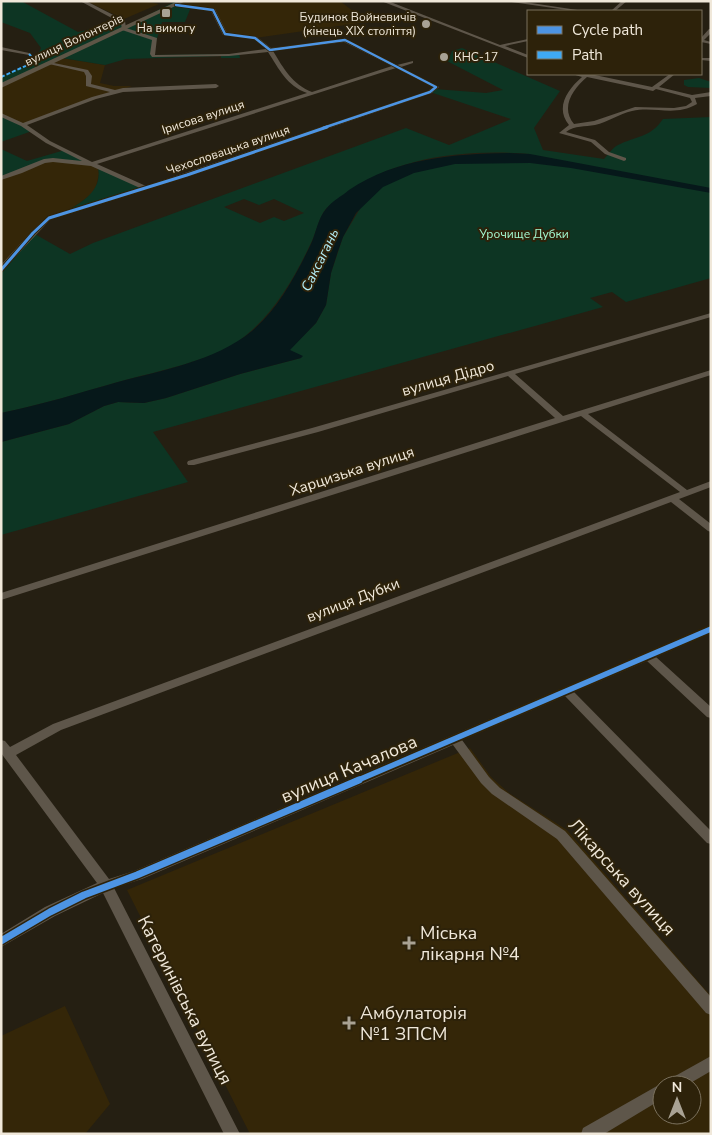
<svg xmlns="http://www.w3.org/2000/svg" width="712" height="1135" viewBox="0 0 712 1135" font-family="'Nunito Sans',sans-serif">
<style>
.built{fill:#342608;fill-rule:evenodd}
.green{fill:#0d3523;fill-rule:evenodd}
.water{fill:#06181a}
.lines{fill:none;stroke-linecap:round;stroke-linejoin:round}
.street{fill:#5e564a;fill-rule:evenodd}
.secondary{fill:#5e5546;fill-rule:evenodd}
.quiet{stroke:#3fa9f5;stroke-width:2;stroke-dasharray:4 2;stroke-linecap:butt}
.cycleway-far3-casing{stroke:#2d220a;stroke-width:4}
.cycleway-far2-casing{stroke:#2d220a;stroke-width:5}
.cycleway-far1-casing{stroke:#2d220a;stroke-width:9}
.cycleway-casing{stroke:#2d220a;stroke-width:10}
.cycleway-far3{stroke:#4d94e3;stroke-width:2.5}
.cycleway-far2{stroke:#4d94e3;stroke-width:3}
.cycleway-far1{stroke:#4d94e3;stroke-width:5.5}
.cycleway{stroke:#4d94e3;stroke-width:7}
.poi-dot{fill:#a9a294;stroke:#2d220a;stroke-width:2}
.labels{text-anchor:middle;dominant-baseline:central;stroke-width:4;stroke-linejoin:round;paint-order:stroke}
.far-poi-label{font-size:12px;fill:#f0e8da;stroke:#2d220a;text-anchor:end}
.far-street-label{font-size:12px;fill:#f0e8da;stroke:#2d220a}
.far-park-label{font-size:12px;fill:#a3fad2;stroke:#2d220a}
.far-water-label{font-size:14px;font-style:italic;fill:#b3eef8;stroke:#2d220a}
.street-label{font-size:15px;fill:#f0e8da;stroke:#2d220a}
.near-street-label{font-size:18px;fill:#f0e8da;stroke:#2d220a}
.near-poi-label{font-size:18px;fill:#f0e8da;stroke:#2d220a;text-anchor:start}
</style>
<rect width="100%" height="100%" fill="#251f12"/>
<path class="built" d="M86,1H144L159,4L124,19Z
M183,1H340L367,22L255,38L225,34L214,11L176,5Z
M62,58L105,65L100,83L114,86H132L23,125L1,115V86Z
M44,161L77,162L98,167L99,174L96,187L93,193L80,203L61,215L49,218L1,270V178Z
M470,748L491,777L509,793L567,830L711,996V1134H250L127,890ZM662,1085H692V1115H662Z
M65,1006L110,1104L85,1134H1V1036Z"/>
<path class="green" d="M1,1H21L78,32L121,22L126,26L176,1H182L176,4L191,7L185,22H162L152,55L239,54L240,58H221V56L126,59L105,65L62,58L1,86V77L30,64L34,59L33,57L38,54L41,48L30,33L1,22Z
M462,48L560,91L534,128L543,150L604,159C608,155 613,147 618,145C636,136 650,138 663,119L711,117V278L626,302L612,292L590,298L603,307L153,432L188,482L1,535V442L69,424L104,406L118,402L144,403L166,398L240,374L301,358L289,350L316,323L326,305L331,273L343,237L361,207L382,181L428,167L530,154C467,149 394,156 343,196C337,200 329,205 325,210C318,220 316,234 310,245C292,283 271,318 236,343C210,360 160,371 129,379C86,391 45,404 1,413V270L33,233L70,254L93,243L406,128L449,145L511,119L430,92L435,89L486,93L503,90L443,59L450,56L452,51ZM244,199L259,205L274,199L304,213L284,221L274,217L260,223L224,207Z
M699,78L711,82V88L688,87L684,85V80Z
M1,115L32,131L1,142Z
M1,149L27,161L65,150L91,164L53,160L1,178Z
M98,167L146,188L61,215C79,203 103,193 98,167Z"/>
<path class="water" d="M509,153L530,154L711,188V193L571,168L530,163L455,164L414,173L383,187L356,213L343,237L338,251L331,273L326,305L316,323L290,350L303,356L301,358L240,374L166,398L144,403L118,402L104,406L69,424L1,442V413C41,405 79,393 118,382C163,370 215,361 252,331C279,308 296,275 311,244C316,233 318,218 326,209C332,201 342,196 349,190C397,158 453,154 509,153Z"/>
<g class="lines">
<path class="street" d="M80,1H86L125,21L126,28L157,38L155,55L229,54L266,49L254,39L223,35L211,11L174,6L176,4L215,9L227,33L257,37L271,48L345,39L397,65L413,61V63L401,67L439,87L432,93L189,176L51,219L1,272V265L31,232L47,217L140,188L91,166L53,162L45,163L22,173L1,180V176L44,159L53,158L82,161L46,143L21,126L1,117V113L23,123L92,97L110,92L86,86V76L84,72L49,64V62L88,70L92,76L91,84L115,90L123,88L216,84L219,86L216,88L123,92L96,99L27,125L50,141L92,162L307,93C287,86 279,69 268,52L229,56L152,57L150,54L152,40L122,30L121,23ZM344,42L392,66L312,92C292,84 284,69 273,51ZM396,68L433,87L428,91L146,186L97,164Z
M381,1H388L500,45L528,39V41L505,46L528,55V58Z
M504,1H518L584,11H574Z
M622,1H627L615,11H611Z
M709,29H711V33L704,40L711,42V44L701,42V38Z
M1,47L29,53L31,54L29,55L1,50Z
M701,58H711V61L701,60Z
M572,74H590L652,87L670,74H675L659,87L692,95L711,92V96L695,98L697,104C675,117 655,106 632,111C619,114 608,122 595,125C585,127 575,125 566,132L595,140L609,152L626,158V160L624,161L605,154L591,142L559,133L569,125C555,108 567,90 582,77ZM587,77L653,91L656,89L690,98L692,102L686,106L674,108L635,107L594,121L574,124C560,107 573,89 587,77Z
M711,313V317L515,374L563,416L711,370V375L588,414L687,490L711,481V487L679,499L711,524V532L708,531L671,502L61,730L16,755L109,879L134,871L711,625V633L656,657L711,707V718L707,717L647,661L574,692L711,831V844L707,843L565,696L462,740L489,777L500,788L565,831L711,997V1015L706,1013L557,839L492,794L481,783L453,745L142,879L114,888L240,1134H224L103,893L55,916L1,947V934L45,907L97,883L1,753V740L5,741L10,747L53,724L680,492L581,416L1,600V593L555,418L508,376L318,432L194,465H188L187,463L188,461L312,428Z
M711,1056V1071L687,1085H662V1099L604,1134H581L583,1128L657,1086L662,1084L665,1085L668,1080Z"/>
<path class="secondary" d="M178,1H186L1,88V83Z"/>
<path class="quiet" d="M1,77L30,64L34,59L29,54"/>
<g class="cycleway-far3-casing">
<path id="cycleway-far3" d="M176,5L213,10L225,34L255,38L270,50L345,40L436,87L430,92L323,128"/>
</g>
<g class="cycleway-far2-casing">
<path id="cycleway-far2" d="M1,270L33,233L49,218L187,175L327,127"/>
</g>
<g class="cycleway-far1-casing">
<path id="cycleway-far1" d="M356,781L711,629"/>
</g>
<g class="cycleway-casing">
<path id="cycleway" d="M1,941L50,912L84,895L137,875L359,780"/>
</g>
<use href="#cycleway-far3" class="cycleway-far3"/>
<use href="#cycleway-far2" class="cycleway-far2"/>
<use href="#cycleway-far1" class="cycleway-far1"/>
<use href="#cycleway" class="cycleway"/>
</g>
<g class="poi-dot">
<rect x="161" y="8" width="10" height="10" rx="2.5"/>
<circle cx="426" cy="24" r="5"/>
<circle cx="444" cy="57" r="5"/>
<path d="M406.5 935.5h5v5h5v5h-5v5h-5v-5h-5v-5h5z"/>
<path d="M346.5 1015.5h5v5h5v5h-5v5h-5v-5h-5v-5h5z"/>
</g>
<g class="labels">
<g class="far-poi-label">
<text x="416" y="17">Будинок Войневичів<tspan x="416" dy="14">(кінець ХІХ століття)</tspan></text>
<text x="166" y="28" text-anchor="middle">На вимогу</text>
<text x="454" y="57" text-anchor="start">КНС-17</text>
</g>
<g class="far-street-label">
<text transform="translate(74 40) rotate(-25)">вулиця Волонтерів</text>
<text transform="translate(203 117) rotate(-18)">Ірисова вулиця</text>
<text transform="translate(228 150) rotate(-19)">Чехословацька вулиця</text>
</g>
<g class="far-park-label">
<text x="524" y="234">Урочище Дубки</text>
</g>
<g class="far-water-label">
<text transform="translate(320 260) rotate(-64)">Саксагань</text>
</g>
<g class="street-label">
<text transform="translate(448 378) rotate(-16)">вулиця Дідро</text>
<text transform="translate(352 471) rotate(-18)">Харцизька вулиця</text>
<text transform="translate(353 600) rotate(-21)">вулиця Дубки</text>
</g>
<g class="near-street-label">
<text transform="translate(349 769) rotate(-23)">вулиця Качалова</text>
<text transform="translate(622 877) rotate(48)">Лікарська вулиця</text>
<text transform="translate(185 1000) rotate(63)">Катеринівська вулиця</text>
</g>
<g class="near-poi-label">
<text x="420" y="933">Міська<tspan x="420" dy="21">лікарня №4</tspan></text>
<text x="360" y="1013">Амбулаторія<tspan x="360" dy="21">№1 ЗПСМ</tspan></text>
</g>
</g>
<rect width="712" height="1135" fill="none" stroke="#f0e8da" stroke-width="5"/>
<rect x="527" y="10" width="175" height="65" fill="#2d220a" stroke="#7b715d"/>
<rect x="537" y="26" width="25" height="8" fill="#4d94e3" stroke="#7b715d"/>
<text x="572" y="35" font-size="15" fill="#f0e8da">Cycle path</text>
<rect x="537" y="51" width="25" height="8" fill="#3fa9f5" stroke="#7b715d"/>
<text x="572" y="60" font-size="15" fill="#f0e8da">Path</text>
<g transform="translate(677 1100)"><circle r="24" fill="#2d220a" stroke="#7b715d"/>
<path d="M0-4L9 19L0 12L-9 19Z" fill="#a9a294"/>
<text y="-8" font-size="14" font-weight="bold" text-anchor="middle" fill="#f0e8da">N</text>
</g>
</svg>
